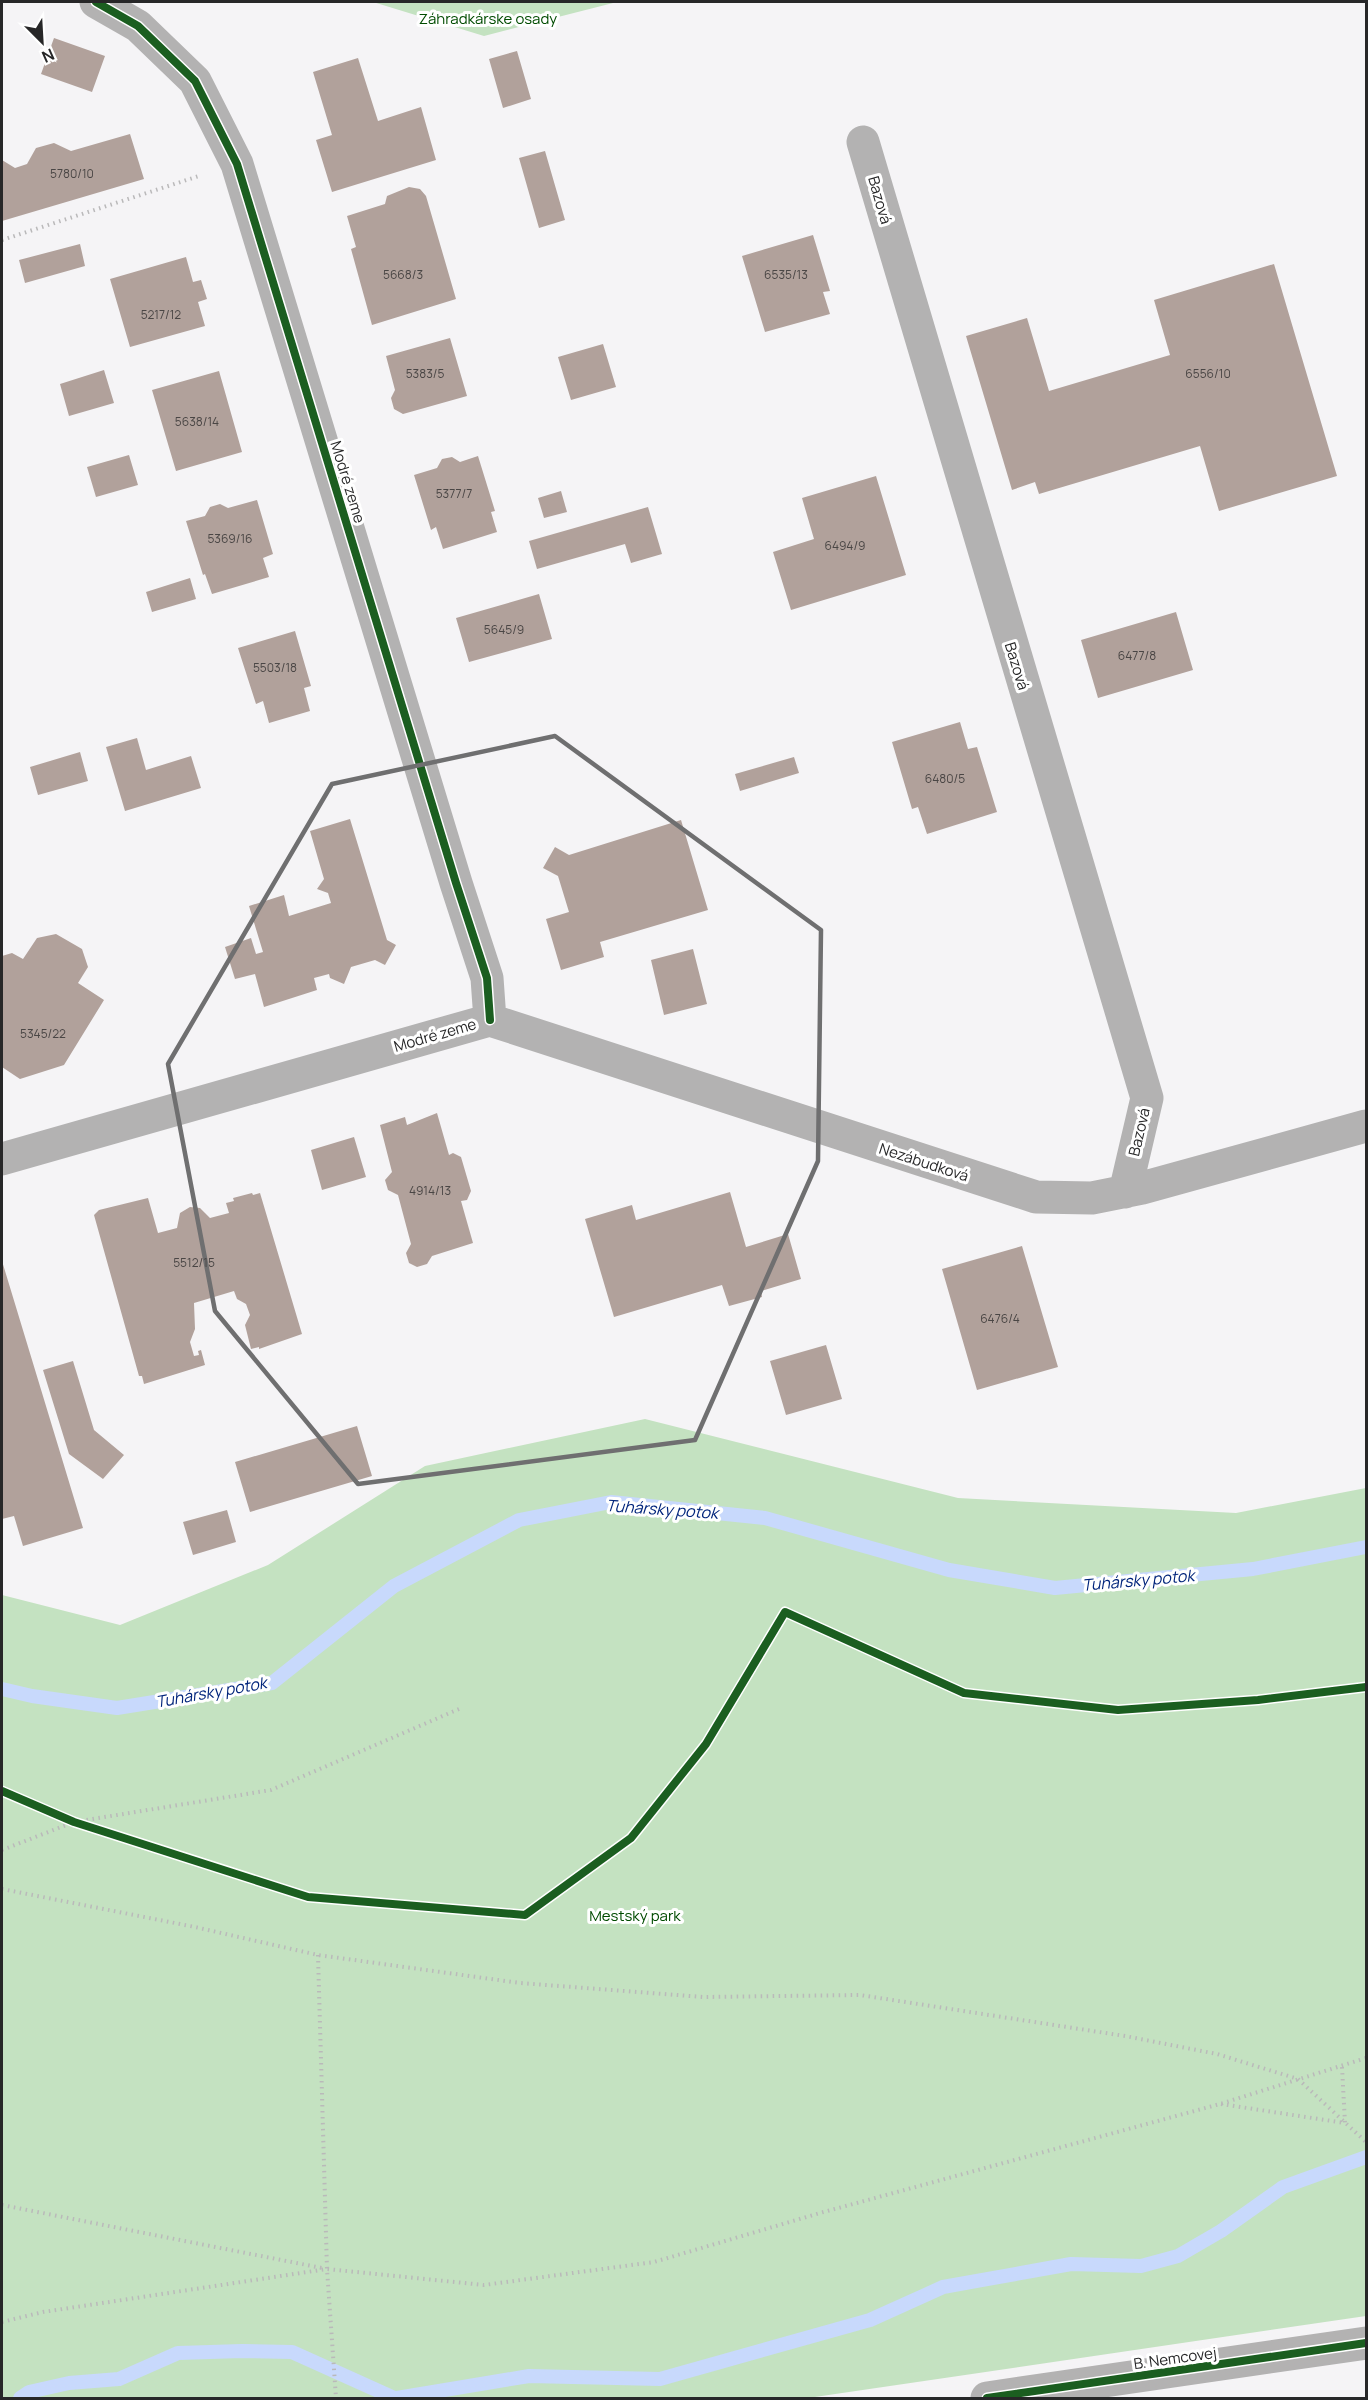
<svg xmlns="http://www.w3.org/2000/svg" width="1368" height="2400" viewBox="0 0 1368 2400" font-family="Manrope,sans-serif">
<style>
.green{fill:#c4e2c1}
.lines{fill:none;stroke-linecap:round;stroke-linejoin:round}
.stream{stroke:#c8d9fc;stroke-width:14}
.building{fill:#b1a19b}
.path{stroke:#bab9ba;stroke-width:4;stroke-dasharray:1.5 4.5;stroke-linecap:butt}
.minor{stroke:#b3b2b2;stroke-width:33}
.cycleway-casing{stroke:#fff;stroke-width:11}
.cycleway{stroke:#1b5e20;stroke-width:8}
.marked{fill:none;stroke:#6f6f70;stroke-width:4.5;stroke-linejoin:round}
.labels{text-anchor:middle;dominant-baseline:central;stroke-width:6;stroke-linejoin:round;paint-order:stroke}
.number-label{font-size:12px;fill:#4a4645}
.park-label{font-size:15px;fill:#004b00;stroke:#fff}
.street-label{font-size:15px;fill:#272728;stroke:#fff}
.water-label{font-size:16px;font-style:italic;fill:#00247b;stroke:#fff}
</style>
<rect width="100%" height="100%" fill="#f5f4f6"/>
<path class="green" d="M373,2H617L484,36Z
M645,1419L958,1498L1236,1513L1366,1488V2316L808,2398H2V1595L120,1625L268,1565L425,1466Z"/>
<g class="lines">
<path class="stream" d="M2,1689L32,1696L117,1708L272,1683L394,1586L519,1520L611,1502L765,1518L949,1570L1055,1588L1253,1569L1366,1547
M20,2398L29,2392L69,2383L119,2379L178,2353L242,2351L292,2352L394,2398
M397,2398L529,2376L660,2379L870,2320L943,2287L1071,2264L1141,2266L1178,2256L1221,2231L1283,2187L1366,2157"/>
</g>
<path class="building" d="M54,38L105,56L92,92L41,74Z
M517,51L531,99L503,108L489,59Z
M358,58L378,121L421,107L436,160L332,192L316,140L332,135L313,72Z
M130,134L144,179L2,221V160L15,168L27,164L36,148L54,143L71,151Z
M545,151L565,220L539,228L519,158Z
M409,187L420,189L426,196L456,299L372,325L351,249L356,247L347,216L385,204L387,196Z
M813,235L830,291L823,292L830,314L765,332L742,256Z
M80,244L85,266L25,283L19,260Z
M186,257L193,282L201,280L207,299L198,302L205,326L130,347L110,279Z
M1274,264L1337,476L1219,511L1200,446L1039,494L1035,482L1012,490L966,336L1027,318L1049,391L1170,355L1154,300Z
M450,338L467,396L403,414L394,409L391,398L395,390L386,356Z
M603,344L616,387L571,400L558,357Z
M104,370L114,403L69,416L60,384Z
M219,371L242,452L176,471L152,390Z
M129,455L138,485L96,497L87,467Z
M478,456L495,511L491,512L497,532L443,549L436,527L431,530L414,475L437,468L442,459L452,457L460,462Z
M876,476L906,575L791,610L773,552L814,539L802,498Z
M561,491L567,512L544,518L538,498Z
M257,500L273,554L263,558L269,577L212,594L205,574L203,575L186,521L205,516L210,507L220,504L228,508Z
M648,507L662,554L631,563L625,544L537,569L529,541Z
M190,578L196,599L152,612L146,592Z
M539,594L552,639L469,662L456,618Z
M1176,612L1193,670L1098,698L1081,640Z
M295,631L311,686L304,688L310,711L269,723L263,701L256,704L238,648Z
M960,722L968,749L977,747L997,812L927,834L918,807L912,809L892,742Z
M137,738L146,770L191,756L201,788L125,811L106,747Z
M80,752L88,781L38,795L30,767Z
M794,757L799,773L740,791L735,774Z
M350,819L387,940L396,945L385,965L375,960L351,967L344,984L330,978L329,974L314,978L317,990L264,1007L255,974L235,979L225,947L251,938L256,954L263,952L249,906L284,895L289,916L331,903L328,893L317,889L324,879L310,831Z
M681,820L708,910L600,942L604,957L561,970L546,919L569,912L558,876L543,868L555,847L569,855Z
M56,934L82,949L88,967L78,983L104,1000L64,1065L20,1079L2,1067V956L12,953L23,959L37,938Z
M693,949L707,1004L664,1015L651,960Z
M437,1113L449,1155L453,1153L461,1157L471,1191L467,1200L461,1201L473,1243L432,1256L427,1264L417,1267L409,1263L406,1253L411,1244L398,1195L388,1190L385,1180L392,1172L380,1125L405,1117L407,1125Z
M354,1137L366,1177L322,1190L311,1150Z
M730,1192L746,1247L788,1234L801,1279L761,1291L762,1297L729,1306L722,1285L614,1317L585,1219L632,1205L636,1220Z
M252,1193L253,1195L260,1193L302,1334L259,1349V1347L251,1349L245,1325L250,1315L246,1304L237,1299L234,1291L194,1303L195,1329L190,1342L194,1356L199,1355L198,1351L201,1350L205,1365L144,1384L142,1376H139L94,1215L99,1210L148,1198L158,1233L177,1228L180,1213L190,1207L200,1208L210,1218L229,1213L226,1203L234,1201L233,1198Z
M1022,1246L1058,1367L977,1390L942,1269Z
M2,1261L83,1528L23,1546L14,1516L2,1519Z
M826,1345L842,1399L786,1415L770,1361Z
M73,1361L94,1430L124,1455L103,1479L69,1454L43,1370Z
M357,1426L372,1476L250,1512L235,1462Z
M227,1510L236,1542L193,1555L183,1522Z"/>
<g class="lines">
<path class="path" d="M2,240L199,176
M2,1791L74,1822L308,1897L525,1915L631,1838L706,1744L785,1612L964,1693L1118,1710L1258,1700L1366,1687
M2,1850L74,1822L271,1790L459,1709
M2,1889L195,1927L318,1955L520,1983L703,1997L860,1995L1125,2036L1217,2054L1298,2079L1366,2142
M318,1955L327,2269L336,2398
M1221,2104L1345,2123L1342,2067
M2,2205L322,2268
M2,2322L43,2312L327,2269L484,2285L654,2262L820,2213L1220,2104L1366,2058"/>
<path class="minor" d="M96,2L138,26L195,81L237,164L456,883L487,978L490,1020
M863,142L1147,1098L1125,1192
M490,1020L1036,1197L1092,1198L1142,1188L1366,1126
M2,1159L490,1020
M987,2398L1366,2343"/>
<g class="cycleway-casing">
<path id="cycleway" d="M96,2L138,26L195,81L237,164L456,883L487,978L490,1020
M2,1791L74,1822L308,1897L525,1915L631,1838L706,1744L785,1612L964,1693L1118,1710L1258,1700L1366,1687
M987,2398L1366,2343"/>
</g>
<use href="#cycleway" class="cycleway"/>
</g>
<path class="marked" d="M555,736L821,930L818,1161L695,1440L358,1484L215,1311L168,1064L332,784Z"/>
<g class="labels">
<g class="number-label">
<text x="72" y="173">5780/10</text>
<text x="403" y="274">5668/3</text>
<text x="786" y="274">6535/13</text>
<text x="161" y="314">5217/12</text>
<text x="425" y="373">5383/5</text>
<text x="1208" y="373">6556/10</text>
<text x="197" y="421">5638/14</text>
<text x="454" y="493">5377/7</text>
<text x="230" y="538">5369/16</text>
<text x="845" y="545">6494/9</text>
<text x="504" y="629">5645/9</text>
<text x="1137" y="655">6477/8</text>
<text x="275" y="667">5503/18</text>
<text x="945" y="778">6480/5</text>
<text x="43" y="1033">5345/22</text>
<text x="430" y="1190">4914/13</text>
<text x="194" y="1262">5512/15</text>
<text x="1000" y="1318">6476/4</text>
</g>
<g class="park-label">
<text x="488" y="18">Záhradkárske osady</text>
<text x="635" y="1915">Mestský park</text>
</g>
<g class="street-label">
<text transform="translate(880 200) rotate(74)">Bazová</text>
<text transform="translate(348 482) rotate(73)">Modré zeme</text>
<text transform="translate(1017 666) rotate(73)">Bazová</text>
<text transform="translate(435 1035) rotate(-16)">Modré zeme</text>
<text transform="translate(1139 1132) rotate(-77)">Bazová</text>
<text transform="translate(924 1162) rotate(18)">Nezábudková</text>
<text transform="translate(1175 2358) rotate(-8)">B. Nemcovej</text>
</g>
<g class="water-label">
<text transform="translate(662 1509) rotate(4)">Tuhársky potok</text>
<text transform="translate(1138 1580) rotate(-5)">Tuhársky potok</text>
<text transform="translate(211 1692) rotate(-10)">Tuhársky potok</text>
</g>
</g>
<rect width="1368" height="2400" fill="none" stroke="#272728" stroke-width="6"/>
<g transform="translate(42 42) rotate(156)" stroke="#ffffff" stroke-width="4.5" paint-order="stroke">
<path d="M0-4.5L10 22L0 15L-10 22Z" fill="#272728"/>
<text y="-9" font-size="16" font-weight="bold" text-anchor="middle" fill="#272728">N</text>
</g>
</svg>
